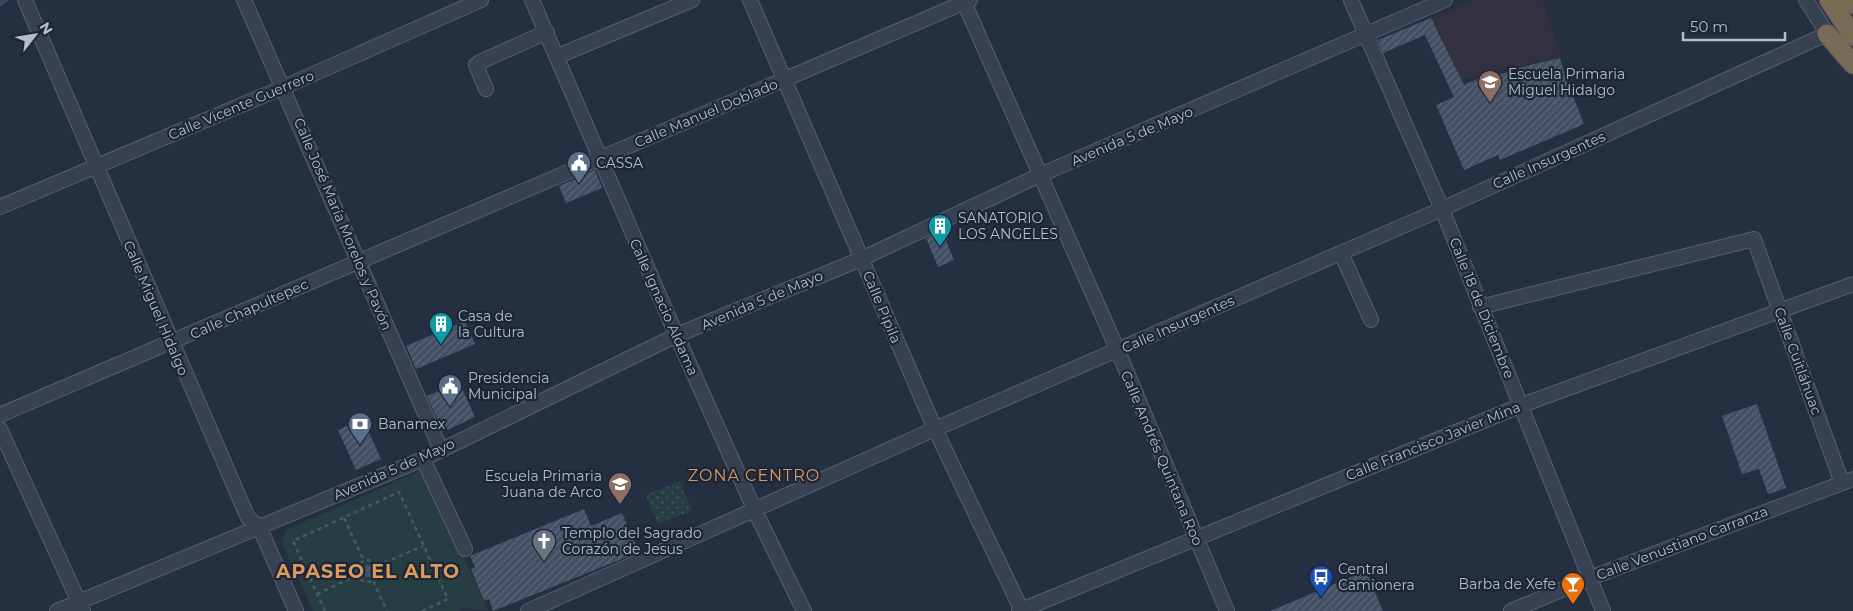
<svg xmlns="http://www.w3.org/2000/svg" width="1853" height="611" viewBox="0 0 1853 611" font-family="Montserrat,sans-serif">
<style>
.medical{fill:#333042}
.grass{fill:url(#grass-dots)}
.park{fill:#263e43}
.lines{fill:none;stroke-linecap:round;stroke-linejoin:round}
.stream{stroke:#374a6a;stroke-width:4.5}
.building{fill:url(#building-hatch)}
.minor-casing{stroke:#565f6f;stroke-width:16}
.highway-casing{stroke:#434c5c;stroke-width:21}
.path{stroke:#445b5f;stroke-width:2.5;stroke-dasharray:4 4;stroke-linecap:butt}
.minor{stroke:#384151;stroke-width:14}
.highway{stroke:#786b55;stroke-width:19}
.labels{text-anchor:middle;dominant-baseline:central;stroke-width:4.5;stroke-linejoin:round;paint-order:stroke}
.poi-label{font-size:14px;fill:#b5bdcc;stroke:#1d2636;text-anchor:start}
.street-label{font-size:14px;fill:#b5bdcc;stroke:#1d2636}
.quarter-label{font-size:16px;letter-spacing:1px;fill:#dc9a5f;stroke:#1d2636}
.district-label{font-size:19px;font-weight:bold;letter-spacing:1px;fill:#dc9a5f;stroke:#1d2636}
</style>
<defs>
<pattern id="grass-dots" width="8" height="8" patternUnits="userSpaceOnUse" patternTransform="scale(1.25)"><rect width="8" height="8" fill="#263e43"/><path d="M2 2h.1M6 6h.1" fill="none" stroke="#43585d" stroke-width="1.8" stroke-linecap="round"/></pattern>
<pattern id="building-hatch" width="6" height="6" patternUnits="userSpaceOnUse" patternTransform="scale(1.25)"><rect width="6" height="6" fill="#424f64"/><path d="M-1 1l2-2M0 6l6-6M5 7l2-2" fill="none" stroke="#5b6679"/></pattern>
</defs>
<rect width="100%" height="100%" fill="#242f42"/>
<path class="medical" d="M1472,0H1542L1561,57L1461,80L1431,18Z"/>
<path class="grass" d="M680,481L692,511L658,524L646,495Z"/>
<path class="park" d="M424,469L488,611L465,608L458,611H313L282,544L286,530Z"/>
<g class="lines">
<path class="stream" d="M0,4L6,0"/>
</g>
<path class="building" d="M1431,18L1464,85L1489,74L1491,78L1514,69L1560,58L1566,79L1584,124L1500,160L1498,155L1464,170L1436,105L1454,97L1425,35L1383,53L1378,40Z
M595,170L602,188L566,203L559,186Z
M942,231L954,260L938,267L926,238Z
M465,321L475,344L416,369L406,346Z
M459,382L475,417L443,432L427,396Z
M1757,404L1786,488L1768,494L1759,469L1742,474L1722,416Z
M363,419L381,459L356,470L338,430Z
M584,509L591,526L622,513L639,552L493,611L489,599L484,601L471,569L475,568L470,556Z
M362 571a6 6 0 1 1 12 0a6 6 0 1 1-12 0Z
M1366,571L1383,611H1270Z"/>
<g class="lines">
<g class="minor-casing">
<path id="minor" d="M25,0L248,518L259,526L296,611
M244,0L441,450
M532,0L672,325L755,511L804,611
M750,0L935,429L1022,611
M963,0L1118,351L1227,611
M1351,0L1442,209L1603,611
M1806,0L1832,41
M558,56L692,0
M486,89L476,65L480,62L547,32
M0,207L284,87L481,0
M1341,253L1371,320
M1480,307L1754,239L1842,483
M0,415L970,0
M0,429L83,611
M423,459L465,549
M57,611L423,459L677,335L861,259L1040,175L1445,0
M528,611L935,429L1442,209L1827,34
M1019,611L1522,405L1853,284
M1511,611L1590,578L1853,479"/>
</g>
<g class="highway-casing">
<path id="highway" d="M1829,0L1853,36
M1850,0L1853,4
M1827,34L1853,64"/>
</g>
<path class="path" d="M344,518L364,561
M357 571a11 11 0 1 1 22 0a11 11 0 1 1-22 0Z
M377,566L423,546
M370,574L387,611
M317,594L358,575
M325,611L293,541L399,492L448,599L422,611"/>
<use href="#minor" class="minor"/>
<use href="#highway" class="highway"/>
</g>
<defs>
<g id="school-pin" transform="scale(1.25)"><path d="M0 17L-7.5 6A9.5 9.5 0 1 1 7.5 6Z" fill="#8d6e63" stroke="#1d2636"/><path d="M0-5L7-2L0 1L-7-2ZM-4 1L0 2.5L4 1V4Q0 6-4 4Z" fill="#fff"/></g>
<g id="civic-pin" transform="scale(1.25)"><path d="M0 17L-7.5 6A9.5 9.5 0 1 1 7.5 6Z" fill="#5c6f8a" stroke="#1d2636"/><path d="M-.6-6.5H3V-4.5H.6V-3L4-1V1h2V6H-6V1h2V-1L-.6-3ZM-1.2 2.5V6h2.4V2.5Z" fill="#fff"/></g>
<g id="building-pin" transform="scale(1.25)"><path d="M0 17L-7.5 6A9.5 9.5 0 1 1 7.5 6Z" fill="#0f9aa8" stroke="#1d2636"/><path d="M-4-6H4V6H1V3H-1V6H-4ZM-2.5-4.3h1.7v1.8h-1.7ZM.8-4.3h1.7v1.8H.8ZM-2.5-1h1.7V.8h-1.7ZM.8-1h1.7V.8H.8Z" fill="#fff"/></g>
<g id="bank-pin" transform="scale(1.25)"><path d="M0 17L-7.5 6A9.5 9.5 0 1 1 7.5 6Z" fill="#5c6f8a" stroke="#1d2636"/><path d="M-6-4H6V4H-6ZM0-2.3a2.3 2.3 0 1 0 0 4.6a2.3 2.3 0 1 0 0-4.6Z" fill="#fff"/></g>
<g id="church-pin" transform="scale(1.25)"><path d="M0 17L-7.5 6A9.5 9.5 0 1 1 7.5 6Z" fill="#6b7280" stroke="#1d2636"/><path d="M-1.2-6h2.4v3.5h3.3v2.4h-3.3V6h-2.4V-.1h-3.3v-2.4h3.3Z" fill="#fff"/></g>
<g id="bus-pin" transform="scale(1.25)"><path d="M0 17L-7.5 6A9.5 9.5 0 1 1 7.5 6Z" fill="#1a4fb4" stroke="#1d2636"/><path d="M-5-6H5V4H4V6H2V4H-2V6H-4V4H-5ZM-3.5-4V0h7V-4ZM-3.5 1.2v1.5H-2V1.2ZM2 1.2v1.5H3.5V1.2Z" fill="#fff"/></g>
<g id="bar-pin" transform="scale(1.25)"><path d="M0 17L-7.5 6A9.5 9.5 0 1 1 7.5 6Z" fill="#e8710a" stroke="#1d2636"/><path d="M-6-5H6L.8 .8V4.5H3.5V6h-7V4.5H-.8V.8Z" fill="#fff"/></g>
</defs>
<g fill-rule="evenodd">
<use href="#school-pin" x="1490" y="82"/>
<use href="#civic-pin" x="579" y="163"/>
<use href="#building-pin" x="940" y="226"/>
<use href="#building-pin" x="441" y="324"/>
<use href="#civic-pin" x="450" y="386"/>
<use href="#bank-pin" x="360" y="424"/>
<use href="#school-pin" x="620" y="484"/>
<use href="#church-pin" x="544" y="541"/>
<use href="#bus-pin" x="1321" y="577"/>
<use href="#bar-pin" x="1573" y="584"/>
</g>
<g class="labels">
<g class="poi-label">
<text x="1508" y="74">Escuela Primaria<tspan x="1508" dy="16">Miguel Hidalgo</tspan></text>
<text x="596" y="163">CASSA</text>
<text x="958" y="218">SANATORIO<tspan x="958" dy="16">LOS ANGELES</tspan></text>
<text x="458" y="316">Casa de<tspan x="458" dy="16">la Cultura</tspan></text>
<text x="468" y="378">Presidencia<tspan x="468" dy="16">Municipal</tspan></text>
<text x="378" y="424">Banamex</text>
<text x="602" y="476" text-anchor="end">Escuela Primaria<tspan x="602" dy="16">Juana de Arco</tspan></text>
<text x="562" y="533">Templo del Sagrado<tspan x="562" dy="16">Corazón de Jesus</tspan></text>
<text x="1338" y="569">Central<tspan x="1338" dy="16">Camionera</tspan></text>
<text x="1556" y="584" text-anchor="end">Barba de Xefe</text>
</g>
<g class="street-label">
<text transform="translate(241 105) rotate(-23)">Calle Vicente Guerrero</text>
<text transform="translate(706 113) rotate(-23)">Calle Manuel Doblado</text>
<text transform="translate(1132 136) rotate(-23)">Avenida 5 de Mayo</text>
<text transform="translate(1549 160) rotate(-24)">Calle Insurgentes</text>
<text transform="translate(343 224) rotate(67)">Calle José María Morelos y Pavón</text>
<text transform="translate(762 300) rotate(-23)">Avenida 5 de Mayo</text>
<text transform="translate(664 307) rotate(66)">Calle Ignacio Aldama</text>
<text transform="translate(882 307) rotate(67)">Calle Pípila</text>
<text transform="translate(156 308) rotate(67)">Calle Miguel Hidalgo</text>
<text transform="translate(1482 308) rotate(68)">Calle 18 de Diciembre</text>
<text transform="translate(249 309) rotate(-24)">Calle Chapultepec</text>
<text transform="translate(1178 324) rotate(-24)">Calle Insurgentes</text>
<text transform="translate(1798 361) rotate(70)">Calle Cuitláhuac</text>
<text transform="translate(1433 441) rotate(-22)">Calle Francisco Javier Mina</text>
<text transform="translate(1162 458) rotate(67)">Calle Andrés Quintana Roo</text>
<text transform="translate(394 469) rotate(-24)">Avenida 5 de Mayo</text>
<text transform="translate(1682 543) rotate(-21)">Calle Venustiano Carranza</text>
</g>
<g class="quarter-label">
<text x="754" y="475">ZONA CENTRO</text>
</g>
<g class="district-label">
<text x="368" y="571">APASEO EL ALTO</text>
</g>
</g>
<g transform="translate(35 35) rotate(59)" stroke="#1d2636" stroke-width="4" paint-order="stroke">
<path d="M0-4L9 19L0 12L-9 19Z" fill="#b5bdcc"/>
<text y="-8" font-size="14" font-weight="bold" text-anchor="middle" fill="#b5bdcc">N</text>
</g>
<path d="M1683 32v8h102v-8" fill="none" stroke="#b5bdcc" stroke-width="2.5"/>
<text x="1690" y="32" font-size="15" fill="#b5bdcc" stroke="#1d2636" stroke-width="4" paint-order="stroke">50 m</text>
</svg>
